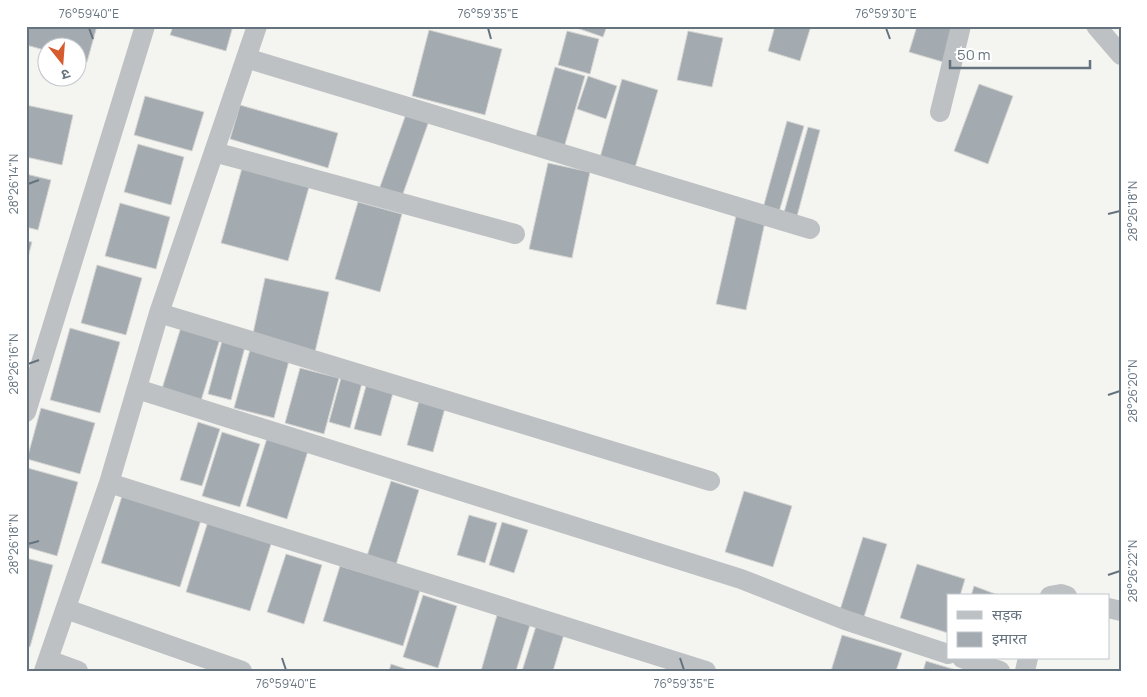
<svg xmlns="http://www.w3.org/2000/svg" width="1147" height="697" viewBox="0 0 1147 697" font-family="Manrope,'Noto Sans Devanagari',sans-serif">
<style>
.building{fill:#a4abb0;stroke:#d5d5d3}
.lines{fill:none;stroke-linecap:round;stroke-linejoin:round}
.minor{stroke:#bdc1c4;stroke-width:20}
.ticks{fill:none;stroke:#65737f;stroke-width:2}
.neatline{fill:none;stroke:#65737f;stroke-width:2}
.ticks-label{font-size:12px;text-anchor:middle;fill:#65737f}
</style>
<rect width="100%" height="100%" fill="#f4f4f0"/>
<path class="building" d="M26,26H97L87,62L78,59V48H48V51L26,45Z
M173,26H233L226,51L170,35Z
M571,26H607L603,37Z
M775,26H811L800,61L768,51Z
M917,26H954L943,62L909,52Z
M429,30L502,49L485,115L412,96Z
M567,31L599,39L590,74L558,65Z
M688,31L723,38L712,87L677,80Z
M555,67L585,76L563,151L534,143Z
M588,76L617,86L606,119L577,109Z
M622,79L658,90L634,171L599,161Z
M979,84L1013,96L988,164L954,151Z
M145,96L204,112L192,151L134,135Z
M26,105L73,115L62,165L26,157Z
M240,105L338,133L328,168L230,139Z
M406,114L429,121L400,202L377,195Z
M787,121L804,126L779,212L763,208Z
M808,127L820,130L796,220L783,216Z
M138,144L184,157L171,205L124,192Z
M548,163L590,172L572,258L529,249Z
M242,168L309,187L288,261L221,243Z
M26,174L51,180L38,230L26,227Z
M358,202L402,214L380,292L335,279Z
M120,203L170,217L156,269L105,256Z
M736,216L765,222L746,310L716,304Z
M26,241L32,242L26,265Z
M97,265L142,278L126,335L81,323Z
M265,278L329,292L315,352L252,338Z
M181,327L220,339L200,404L161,392Z
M70,328L120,342L100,413L50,400Z
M223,337L246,343L231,400L208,394Z
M251,346L290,357L274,418L234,408Z
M300,368L339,378L324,434L285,423Z
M341,378L362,383L350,428L329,422Z
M366,386L393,393L381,436L354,429Z
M419,401L445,408L433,452L407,445Z
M41,408L95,423L80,474L27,459Z
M198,422L220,429L202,486L180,480Z
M222,432L260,444L240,507L202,496Z
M267,438L308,451L287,519L246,506Z
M28,468L78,482L57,556L26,547Z
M391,481L419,490L395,568L366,559Z
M744,491L792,506L773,567L725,552Z
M122,496L201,520L180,587L101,563Z
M469,515L497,523L485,563L457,555Z
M209,518L273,538L250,611L186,592Z
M502,522L528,530L514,573L489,565Z
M863,537L887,544L863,620L839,613Z
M286,554L322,565L304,624L267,612Z
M26,558L53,565L30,647L26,646Z
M917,564L965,579L960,596H948V633L900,618Z
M340,566L420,590L403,646L323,621Z
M974,586L998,595V596H971Z
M423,595L457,606L438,668L403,657Z
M497,615L530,625L516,671H481Z
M537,623L565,631L553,671H522Z
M842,635L902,653L896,671H831Z
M926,661L956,670L955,671H923Z
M391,664L412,671H389Z"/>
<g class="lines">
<path class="minor" d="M1096,26L1121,55
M246,58L810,229
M940,112L961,26
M214,152L515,234
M159,313L710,481
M137,389L741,579L845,620L948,654
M26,412L145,26
M109,483L706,671
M1050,596L1061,594L1067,596
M1108,608L1121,611
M66,609L242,671
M962,658L1000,671
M48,660L78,671
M44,671L109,483L159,313L257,26
M1025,671L1028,658"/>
</g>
<path class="ticks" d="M89,28L93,39M488,28L491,39M886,28L890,39M28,184L39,180M1108,214L1120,211M28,364L39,360M1108,395L1120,391M28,544L39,541M1108,575L1120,571M282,658L286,670M680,658L684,670"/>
<rect width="1147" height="697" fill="none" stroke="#ffffff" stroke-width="55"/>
<rect x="947" y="594" width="162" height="65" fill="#ffffff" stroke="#c1c7cc"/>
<rect x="957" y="611" width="25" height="8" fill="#bdc1c4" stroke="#c1c7cc"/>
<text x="992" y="620" font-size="15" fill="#65737f">सड़क</text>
<rect x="957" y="632" width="25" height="15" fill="#a4abb0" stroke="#c1c7cc"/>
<text x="992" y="644" font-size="15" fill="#65737f">इमारत</text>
<g transform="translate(62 62) rotate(163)"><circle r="24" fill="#ffffff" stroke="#c1c7cc"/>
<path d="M0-4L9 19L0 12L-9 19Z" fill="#d65b2e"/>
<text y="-8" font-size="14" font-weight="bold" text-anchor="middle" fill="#65737f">उ</text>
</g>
<path d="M950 60v8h140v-8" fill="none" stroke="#65737f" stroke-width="2.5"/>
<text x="957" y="60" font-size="15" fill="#65737f" stroke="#ffffff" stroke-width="4" paint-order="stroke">50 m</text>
<rect x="28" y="28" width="1092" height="642" class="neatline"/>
<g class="ticks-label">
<text x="89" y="18">76°59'40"E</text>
<text x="488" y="18">76°59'35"E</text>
<text x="886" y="18">76°59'30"E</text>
<text transform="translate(14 184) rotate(-90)" y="4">28°26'14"N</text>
<text transform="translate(1133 211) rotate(-90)" y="4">28°26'18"N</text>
<text transform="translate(14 364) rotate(-90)" y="4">28°26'16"N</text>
<text transform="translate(1133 391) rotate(-90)" y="4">28°26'20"N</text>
<text transform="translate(14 544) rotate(-90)" y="4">28°26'18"N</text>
<text transform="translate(1133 571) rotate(-90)" y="4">28°26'22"N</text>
<text x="286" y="688">76°59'40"E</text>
<text x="684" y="688">76°59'35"E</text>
</g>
</svg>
